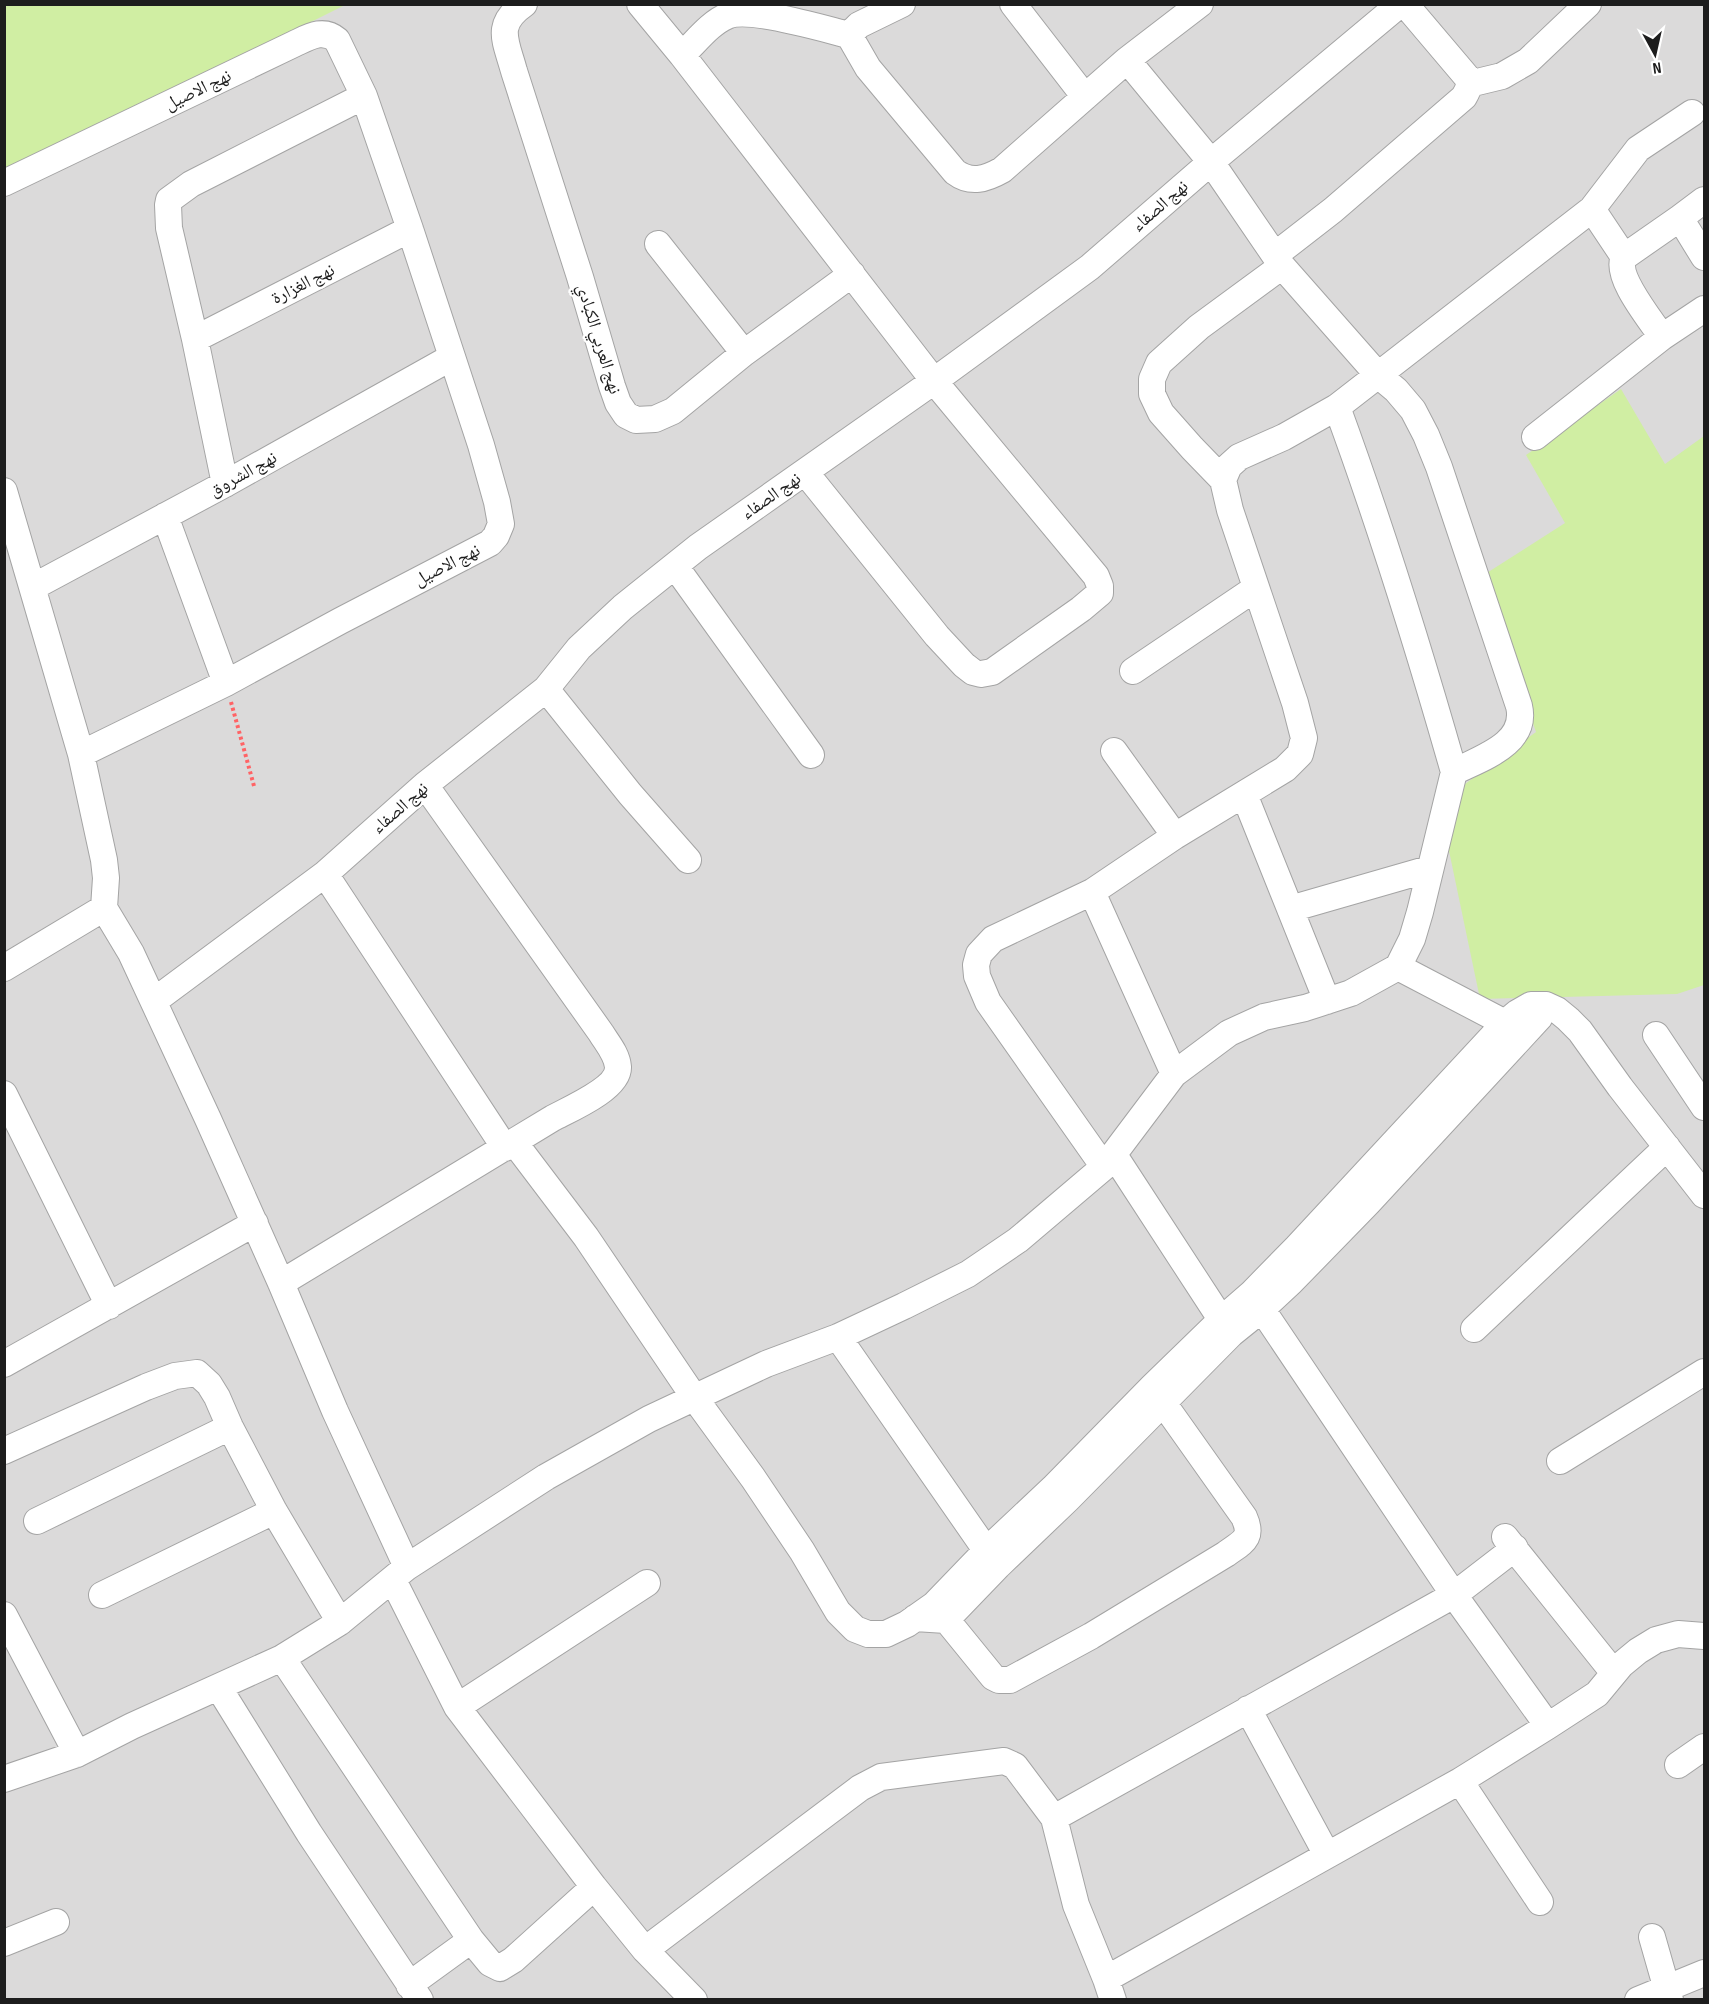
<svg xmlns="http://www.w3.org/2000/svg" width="1709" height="2004" viewBox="0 0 1709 2004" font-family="'Sofia Sans Condensed','Noto Naskh Arabic',sans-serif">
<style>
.residential{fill:#dbdada}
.grass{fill:#d0eea3}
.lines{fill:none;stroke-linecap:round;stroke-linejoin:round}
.minor-casing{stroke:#a4a4a4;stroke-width:28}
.path{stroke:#ff6365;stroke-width:4;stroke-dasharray:3 3;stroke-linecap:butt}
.minor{stroke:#fff;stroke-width:26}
.labels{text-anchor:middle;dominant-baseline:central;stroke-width:4.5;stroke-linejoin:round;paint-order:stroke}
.street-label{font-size:18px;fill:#1d1d1d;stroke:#fff}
</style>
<rect width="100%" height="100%" fill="#efe9e2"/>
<path class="residential" d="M5,5H1704V1999H5Z"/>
<path class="grass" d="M5,5H345L5,175Z
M1621,389L1665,464L1704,436V985L1677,994L1480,999L1439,803L1536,732L1482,576L1565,523L1526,455Z"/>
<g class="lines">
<g class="minor-casing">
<path id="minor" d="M524,4C494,25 506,41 514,71L580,277L612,386L618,403L626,415L636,420L655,419L673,411L744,353L852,274
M640,4L682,55L934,381L1096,576L1100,586V593L1081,609L992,672L981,674L973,672L964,665L937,636L805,472
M1013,4L1085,97
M849,35L868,68L955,172C971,184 986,179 1002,170L1127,60L1200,4
M849,35L859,25L902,4
M682,55C696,42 710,23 727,16C749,6 824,29 849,35
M1469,84L1502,76L1528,61L1588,4
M4,183L294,44C309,37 323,28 337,40L364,96L410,229L481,445L497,502L501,524L496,536L490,543L340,621L226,683L81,754
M1704,200L1680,218L1704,257
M1592,209L1638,149L1692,113
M658,244L744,353
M1275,255L1333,210L1464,97C1469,88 1471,84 1466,76L1405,4
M1662,337C1651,320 1614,276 1624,257L1680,218
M195,339L410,229
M1337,407C1381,527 1419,649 1454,772
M1535,437L1662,337L1704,309
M1223,480L1192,448L1161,413L1152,394V379L1159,363L1199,327L1282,266
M225,484L195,339L169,228L168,205L169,200L191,184L364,96
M4,491L81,754L104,860L106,878L104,908L131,953L208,1119L281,1283L335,1411L407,1567
M165,516L226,683
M675,566L811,755
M33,587L225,484L452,357
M1133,671L1256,588
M546,689L630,794L688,860
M1114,751L1175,836
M1244,794L1327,1001
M325,874L505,1148
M1092,892L1174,1074
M1290,909L1429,869
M1398,967L1505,1023
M4,968L104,908
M154,1001L325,874L425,785L546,689L579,648L623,607L698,547L934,381L1090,267L1211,162L1400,4
M1656,1035L1704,1107
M4,1094L109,1306
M514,1142L586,1237L694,1397L753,1478L802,1551L838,1612L855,1629L868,1634H886L907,1624L934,1605L987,1550L1053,1488L1152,1387L1221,1320L1252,1293L1297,1247L1505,1023L1517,1013L1531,1005H1546L1557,1010L1568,1019L1580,1031L1620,1087L1704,1195
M1114,1155L1230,1333
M1104,1167L988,1002L977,976L976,965L979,954L993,939L1092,892L1175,836L1285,769L1300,754L1304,738L1295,703L1230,510L1223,480L1229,466L1239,457L1284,437L1337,407L1592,209L1624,257
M281,1283L553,1118C570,1109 619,1088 618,1067C617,1054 607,1043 601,1033L425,785
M1253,1296L1454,1595L1548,1726
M1474,1329L1667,1147
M838,1337L995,1563
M4,1364L255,1223
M4,1451L146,1387L175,1376L197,1373L209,1384L217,1397L230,1427L274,1511L340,1622
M1560,1461L1704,1372
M37,1521L230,1427
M1505,1537L1614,1673
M393,1580L457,1707L594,1887L645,1950L694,2000
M102,1595L274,1511
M936,1607L993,1677L999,1680H1010L1091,1636L1226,1554C1242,1542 1254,1539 1244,1517L1154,1390
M4,1615L77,1754
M915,1618L946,1620L998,1566L1067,1500L1231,1334L1262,1309L1291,1282L1368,1203L1539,1018L1546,1005
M282,1658L471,1940L490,1963L500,1968L513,1960L594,1887
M219,1688L309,1833L420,2000
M457,1707L647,1583
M1248,1709L1327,1855
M1678,1765L1704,1747
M4,1779L77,1754L132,1726L282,1658L340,1622L407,1567L546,1477L649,1419L766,1364L838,1337L904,1306L968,1274L1018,1240L1104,1167L1174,1074L1229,1033L1264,1017L1305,1008L1351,993L1398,967L1412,939L1420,912L1454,772C1481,758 1528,744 1519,706L1439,467L1426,435L1413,410L1396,390L1378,375L1282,266L1211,162L1127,60
M1460,1781L1540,1902
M1652,1937L1670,2000
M4,1943L56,1922
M645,1950L860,1788L881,1777L1004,1761L1015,1766L1054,1818
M1106,1979L1076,1905L1054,1818L1454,1595L1515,1548
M409,1985L471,1940
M1113,2000L1106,1979L1460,1781L1548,1726L1597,1694L1621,1665L1638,1651L1656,1640L1678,1634L1704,1636
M1638,2000L1704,1973"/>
</g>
<path class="path" d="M231,702L254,786"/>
<use href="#minor" class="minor"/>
</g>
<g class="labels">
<g class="street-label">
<text transform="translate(198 90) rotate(-26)">نهج الاصيل</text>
<text transform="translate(1160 206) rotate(-41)">نهج الصفاء</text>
<text transform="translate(303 284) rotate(-27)">نهج الغزارة</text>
<text transform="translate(599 339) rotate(73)">نهج العربي الكبادي</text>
<text transform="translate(243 474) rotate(-29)">نهج الشروق</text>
<text transform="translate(771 496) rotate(-35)">نهج الصفاء</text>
<text transform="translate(447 565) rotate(-27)">نهج الاصيل</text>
<text transform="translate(400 808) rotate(-41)">نهج الصفاء</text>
</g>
</g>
<rect width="1709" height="2004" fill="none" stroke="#1d1d1d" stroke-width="12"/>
<g transform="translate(1655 54) rotate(172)" stroke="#ffffff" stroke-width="4.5" paint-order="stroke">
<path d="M0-4.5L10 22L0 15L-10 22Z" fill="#1d1d1d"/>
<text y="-9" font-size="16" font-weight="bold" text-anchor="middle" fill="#1d1d1d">N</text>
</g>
</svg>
